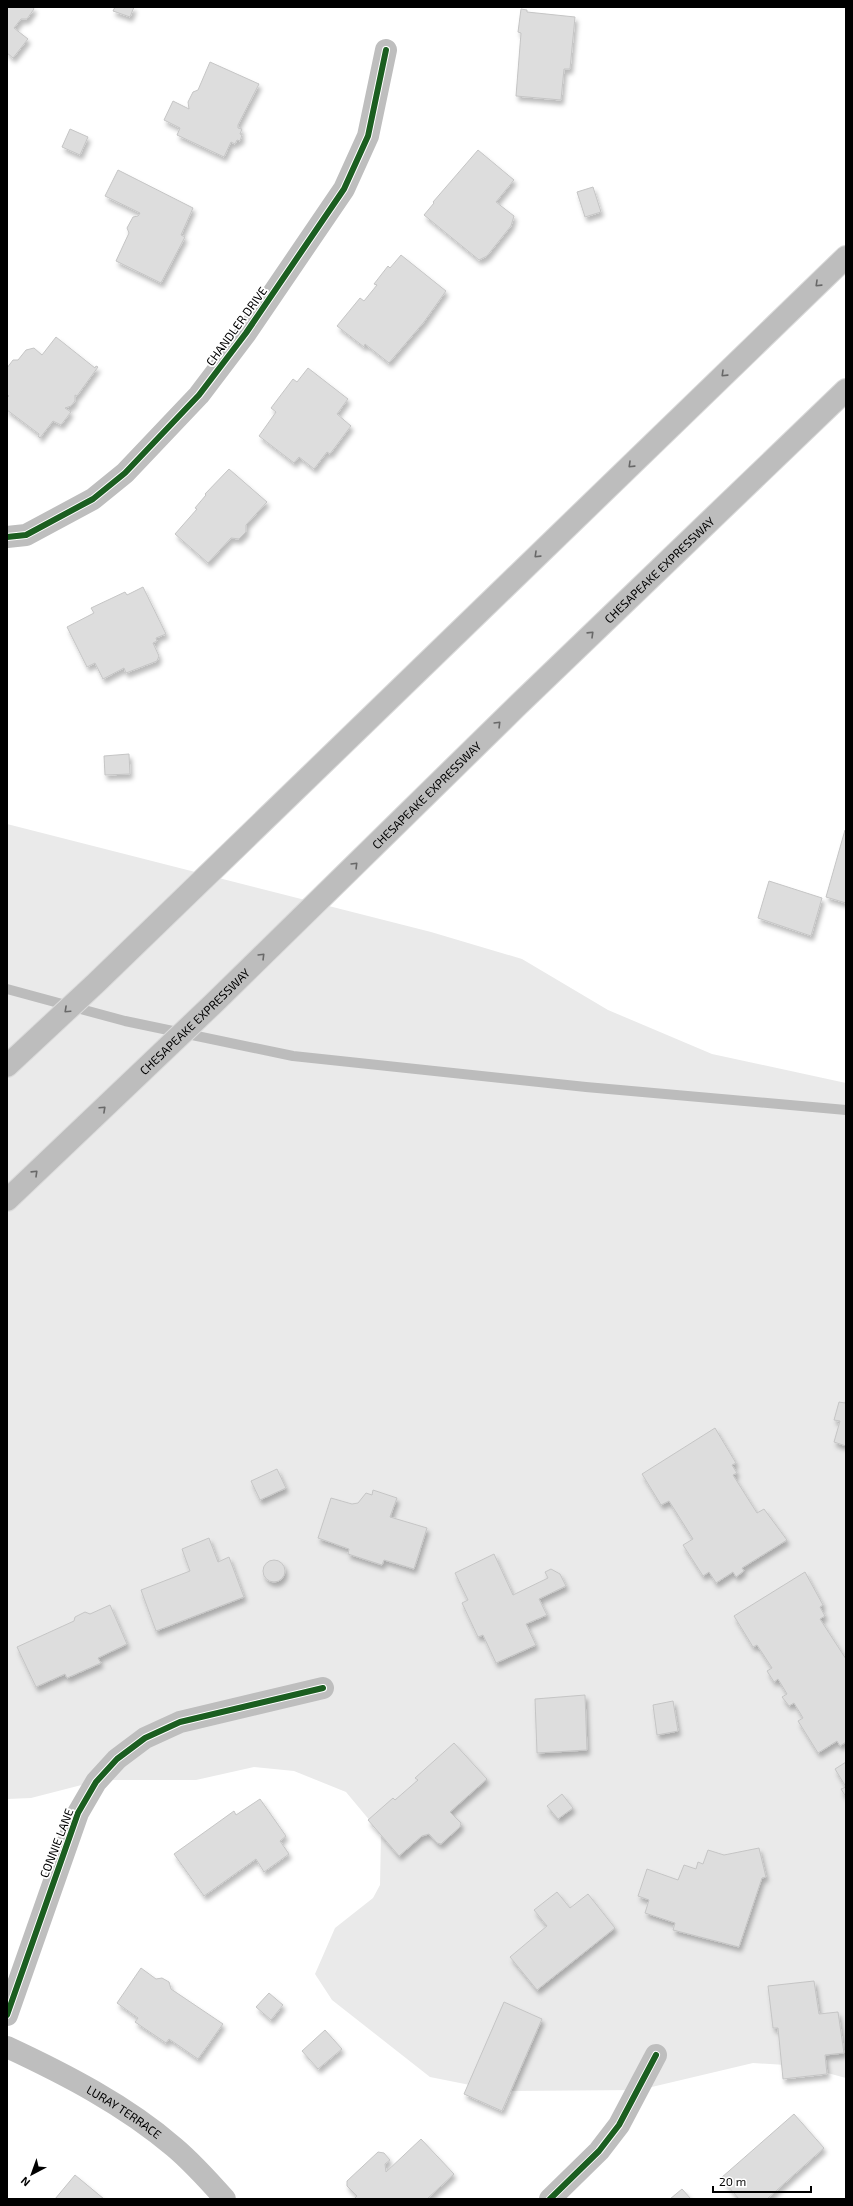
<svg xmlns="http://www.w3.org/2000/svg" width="853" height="2206" viewBox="0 0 853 2206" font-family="'Exo 2',sans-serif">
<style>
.green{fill:#eaeaea}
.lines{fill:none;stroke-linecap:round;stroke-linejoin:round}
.stream{stroke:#bcbcbc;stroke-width:10}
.building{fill:#ddd;stroke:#c5c5c5;filter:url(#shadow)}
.highway-casing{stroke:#dbdbdb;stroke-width:24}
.minor{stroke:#bebebe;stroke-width:22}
.highway{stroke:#bdbdbd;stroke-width:22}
.cycleway-casing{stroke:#fff;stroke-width:8}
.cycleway{stroke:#1b5e20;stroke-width:6}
.oneway{stroke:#686868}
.labels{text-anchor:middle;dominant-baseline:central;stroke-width:3.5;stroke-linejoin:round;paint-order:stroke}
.street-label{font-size:12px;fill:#000;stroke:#fff}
</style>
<defs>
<filter id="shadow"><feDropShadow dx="2.5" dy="4.5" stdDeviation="2" flood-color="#0004"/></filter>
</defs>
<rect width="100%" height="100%" fill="#fff"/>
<path class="green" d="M7,824L431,932L522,959L608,1010L712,1054L846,1083V2078L802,2066L753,2063L639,2090L500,2091L430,2077L332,2000L315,1974L335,1928L373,1898L380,1885L381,1834L346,1792L294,1771L254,1767L196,1780H101L31,1798L7,1799Z"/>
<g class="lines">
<path class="stream" d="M7,989L125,1021L293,1056L586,1087L846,1110"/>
</g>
<path class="building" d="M7,7H33L34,9L27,19H21L14,28L28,39L13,58L7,53Z
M115,7H134L130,17L113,11Z
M521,9L527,10V12L575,17L570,69H564L561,100L516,96L521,33L518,32Z
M210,62L259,84L238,125V128L242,129L240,134L242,135L240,141L237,140L235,144L231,142L224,157L177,135L180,128L164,120L173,101L189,109L188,102L193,92L198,90Z
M70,129L88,137L80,155L62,147Z
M478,150L514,180L496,202L514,216L511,226L487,256L479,260L424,215L434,203L433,202Z
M118,170L193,208L181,235L185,237L161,283L116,261L129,233L127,228L133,217L138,216L140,213L105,196Z
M593,187L601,212L585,217L577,192Z
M401,255L446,291L424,322L389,363L365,344L364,347L337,326L360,298L364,301L377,285L374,284L388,266L390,268Z
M56,337L95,368L96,366L98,367L77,396L75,395V401L71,406L65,408L71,412L61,425L53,421L40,438L38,436L39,434L7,410V398L9,396L7,394V368L13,360H18L26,350L34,348L42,355Z
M308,368L348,399L337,414L351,426L330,454L327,452L314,469L299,457L294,463L259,436L276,412L271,408L293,379L297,382Z
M229,469L267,502L246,525V532L239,539L231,538L208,563L175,534L197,509L195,508L206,495L205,494Z
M143,587L166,634L156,638L157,641L153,643L159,656L157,661L126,673L124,668L103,679L95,663L87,667L67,627L94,613L91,608L125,592L127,595Z
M129,754L130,774L105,775L104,756Z
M845,830L846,831V903L826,897Z
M769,881L822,898L811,936L758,918Z
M846,1399V1446L834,1442L840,1421L834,1420L839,1402L845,1403Z
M715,1428L736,1463L732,1465L737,1473L733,1475L757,1513L764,1509L787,1540L742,1568L744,1571L736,1577L733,1572L716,1583L709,1572L703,1576L683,1545L693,1539L669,1501L661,1505L642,1474Z
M277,1469L286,1488L260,1500L251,1481Z
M373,1490L397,1498L390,1517L427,1528L414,1569L384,1560L382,1565L348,1554L349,1549L318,1538L331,1498L352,1504L358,1503L366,1493L372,1495Z
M209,1538L218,1562L229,1557L244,1597L156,1631L141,1590L190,1571L182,1549Z
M494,1554L513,1595L548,1578L545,1572L551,1569L560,1574L566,1586L539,1599L547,1615L526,1624L536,1645L496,1663L483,1635L478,1637L462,1603L468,1600L455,1573Z
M263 1571a11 11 0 1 1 22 0a11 11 0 1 1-22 0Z
M805,1572L823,1605L820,1607L825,1616L820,1619L846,1659V1742L840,1746L837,1741L818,1753L798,1721L803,1718L794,1703L789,1706L782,1697L787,1694L778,1679L774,1682L767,1671L772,1668L757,1645L753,1647L734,1616Z
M110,1605L127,1644L98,1658L101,1663L67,1678L65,1674L36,1687L17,1647L74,1621L75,1617L85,1612L90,1614Z
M585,1695L587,1750L537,1753L535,1699Z
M673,1701L678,1731L657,1735L653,1705Z
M454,1743L487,1779L450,1812L461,1823L460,1827L441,1844L437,1843L429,1834L422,1836L399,1856L368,1820L393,1798L395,1800L418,1780L415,1778Z
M846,1762V1797L841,1789L846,1787L835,1769Z
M562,1794L573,1808L558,1819L547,1806Z
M260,1799L286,1836L280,1841L289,1854L264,1872L256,1859L204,1896L174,1854L234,1811L236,1815Z
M759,1848L766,1877L762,1878L739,1947L673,1930L675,1923L645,1913L649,1900L638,1896L647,1869L678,1880L684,1865L696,1869L698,1862L703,1864L708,1850L724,1855Z
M557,1892L570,1908L588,1894L615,1928L537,1990L510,1957L547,1926L534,1910Z
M141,1968L156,1979L162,1978L169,1982L171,1989L223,2024L198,2059L169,2039L166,2043L135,2022L138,2018L117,2003Z
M814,1981L819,2014L838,2012L844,2053L825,2055L827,2074L783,2079L778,2028H773L768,1986Z
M269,1993L283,2005L271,2020L256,2007Z
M504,2002L542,2019L502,2111L464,2094Z
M325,2030L342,2049L318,2069L302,2051Z
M794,2114L824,2148L767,2199H739L721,2178Z
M421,2139L454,2174L427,2199H354L357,2196L347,2186V2181L378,2152L384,2153L390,2160L385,2164L386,2172Z
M75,2175L104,2199H55Z
M682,2189L691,2199H670Z"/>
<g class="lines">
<g class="highway-casing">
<g id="highway">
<path d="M7,1066L96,983L846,257"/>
<path id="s2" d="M7,1200L214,1003L516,707L846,390"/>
</g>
</g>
<g class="minor">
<path d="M7,537L26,535L93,499L125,473L199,395L246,333L344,189L368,136L386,50"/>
<path d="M7,2015L78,1813L96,1782L117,1759L145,1738L180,1722L323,1688"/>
<path id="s1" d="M7,2047C65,2074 125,2105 174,2147C192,2162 209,2181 225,2199"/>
<path d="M550,2199L599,2151L619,2125L656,2055"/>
</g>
<use href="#highway" class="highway"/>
<g class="cycleway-casing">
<path id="cycleway" d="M7,537L26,535L93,499L125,473L199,395L246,333L344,189L368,136L386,50
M7,2015L78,1813L96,1782L117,1759L145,1738L180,1722L323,1688
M550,2199L599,2151L619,2125L656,2055"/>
</g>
<use href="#cycleway" class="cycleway"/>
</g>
<defs><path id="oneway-chevron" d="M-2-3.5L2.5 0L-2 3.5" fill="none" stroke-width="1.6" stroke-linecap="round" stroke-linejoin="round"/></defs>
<g class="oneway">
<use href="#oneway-chevron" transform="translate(818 284) rotate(136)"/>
<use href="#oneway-chevron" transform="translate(724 374) rotate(136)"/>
<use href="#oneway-chevron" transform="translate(631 465) rotate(136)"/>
<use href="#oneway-chevron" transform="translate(537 555) rotate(136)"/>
<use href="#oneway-chevron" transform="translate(591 634) rotate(-44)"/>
<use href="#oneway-chevron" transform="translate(498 724) rotate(-45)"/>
<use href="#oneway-chevron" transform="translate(355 865) rotate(-45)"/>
<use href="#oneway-chevron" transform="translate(262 956) rotate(-45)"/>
<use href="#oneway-chevron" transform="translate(67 1010) rotate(137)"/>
<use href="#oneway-chevron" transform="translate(103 1109) rotate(-43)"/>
<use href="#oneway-chevron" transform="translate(35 1173) rotate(-44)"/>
</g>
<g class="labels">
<g class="street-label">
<text transform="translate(236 326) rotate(-54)">CHANDLER DRIVE</text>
<text stroke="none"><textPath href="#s2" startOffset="907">CHESAPEAKE EXPRESSWAY</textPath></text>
<text stroke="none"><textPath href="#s2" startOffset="583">CHESAPEAKE EXPRESSWAY</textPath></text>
<text stroke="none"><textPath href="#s2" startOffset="259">CHESAPEAKE EXPRESSWAY</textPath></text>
<text transform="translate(56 1843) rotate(-69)">CONNIE LANE</text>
<text stroke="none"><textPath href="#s1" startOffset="134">LURAY TERRACE</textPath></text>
</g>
</g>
<rect width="853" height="2206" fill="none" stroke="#000000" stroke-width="16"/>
<g transform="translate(32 2174) rotate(221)" stroke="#ffffff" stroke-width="3" paint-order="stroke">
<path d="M0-3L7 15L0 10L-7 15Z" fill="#000000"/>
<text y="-6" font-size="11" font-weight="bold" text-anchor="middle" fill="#000000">N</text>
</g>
<path d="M713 2186v6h98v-6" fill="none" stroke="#000000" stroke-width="2"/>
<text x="719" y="2186" font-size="12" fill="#000000" stroke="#ffffff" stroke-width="3" paint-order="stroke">20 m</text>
</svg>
